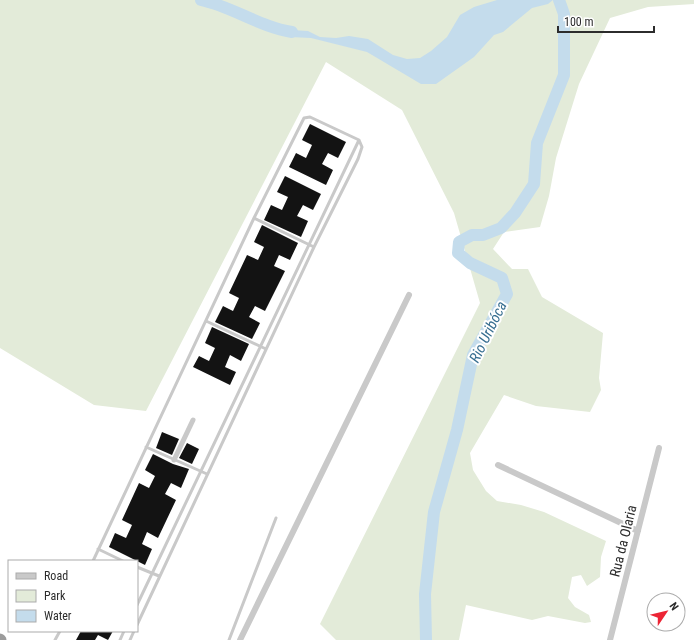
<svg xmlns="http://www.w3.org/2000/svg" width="694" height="640" viewBox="0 0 694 640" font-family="'Roboto Condensed',sans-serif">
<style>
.green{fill:#e3ebd9}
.water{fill:#c4dcec}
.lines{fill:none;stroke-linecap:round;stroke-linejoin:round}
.river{stroke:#c4dcec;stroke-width:12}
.building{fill:#131313}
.service{stroke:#c9c9c9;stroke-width:3}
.pedestrian{stroke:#c9c9c9;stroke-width:5}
.minor{stroke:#c9c9c9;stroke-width:6}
.trunk{stroke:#9c9c9c;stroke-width:11}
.labels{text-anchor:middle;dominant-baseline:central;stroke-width:4;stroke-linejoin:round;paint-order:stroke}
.street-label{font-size:14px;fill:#2c2c2c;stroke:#fff}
.water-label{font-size:15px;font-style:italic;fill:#386f91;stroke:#fff}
</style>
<rect width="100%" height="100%" fill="#fff"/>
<path class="green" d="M0,0H694V4L648,7L610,18L579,84L556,158L549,196L540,227L504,232L493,249L512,269H528L542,297L603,333L599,378L601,390L590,412L536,406L504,395L470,453L473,470L486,491L497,501L521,505L544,512L606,541L601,557L600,577L587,586L581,575L572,577L568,598L575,607L589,615L591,622L585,623L548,616L532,620L466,605L459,640H336L320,624L480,303L454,213L402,110L326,62L146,411L94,405L0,348Z"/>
<path class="water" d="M497,0H553L548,4L532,8L503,32L494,35L474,57L436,84H421L367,52L311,38L290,37L276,29L308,31L320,37L336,38L349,36L368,39L393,55L407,59L420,58L431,51L447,37L460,15L474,7Z"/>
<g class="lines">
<path class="river" d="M201,0C233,7 260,27 292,32
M426,640L425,594L434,512L457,430L473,355L507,294L502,278L470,263L458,253L459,242L472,235H483L501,228L515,213L534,184L537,143L564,75V14L559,0"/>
</g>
<path class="building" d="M310,124L346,142L338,158L328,153L322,164L333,170L326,185L289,167L296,153L306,158L312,145L302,140Z
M285,176L321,194L313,210L303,205L297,216L308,221L301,237L264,220L271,205L282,210L288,197L277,192Z
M262,225L298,243L290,260L279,255L274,266L285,271L265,311L255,306L249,317L260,323L252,339L215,322L223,306L233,311L239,298L229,293L247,255L258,260L264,247L254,242Z
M212,327L249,344L241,361L230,355L225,367L236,372L230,385L193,367L199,356L209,361L215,348L205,343Z
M162,432L179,439L172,455L156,448Z
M187,443L199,449L192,464L179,458Z
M153,454L173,464L189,469L181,488L171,483L165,494L176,500L158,538L147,532L142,544L152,549L145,565L109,547L115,533L126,538L132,525L122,520L139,483L149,488L155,476L145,470Z
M81,631H113L108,640L98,635L95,640H76Z"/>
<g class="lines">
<path class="service" d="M254,218L314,247
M206,321L266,349
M146,447L207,474
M98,549L123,561
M93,561L254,218L304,118L310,117L359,140L362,147L358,159L314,247L137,625
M137,567L159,576
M137,605L359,140
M55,640L60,631
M120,640L124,631
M130,640L134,631
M229,640L276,518"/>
<path class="pedestrian" d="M174,460L193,420"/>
<path class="minor" d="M498,465L638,531
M240,640L409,295
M610,640L659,448"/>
<path class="trunk" d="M0,639L1,640"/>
</g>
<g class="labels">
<g class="street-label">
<text transform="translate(623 541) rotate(-76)">Rua da Olaria</text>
</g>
<g class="water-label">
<text transform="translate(488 332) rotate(-64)">Rio Uribóca</text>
</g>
</g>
<rect x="8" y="560" width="130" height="72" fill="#ffffff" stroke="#ababab"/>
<rect x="16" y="573" width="20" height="6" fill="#c9c9c9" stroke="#ababab"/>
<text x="44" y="580" font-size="12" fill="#2c2c2c">Road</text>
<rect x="16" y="590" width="20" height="12" fill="#e3ebd9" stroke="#ababab"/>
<text x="44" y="600" font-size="12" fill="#2c2c2c">Park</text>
<rect x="16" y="610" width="20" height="12" fill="#c4dcec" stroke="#ababab"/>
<text x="44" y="620" font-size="12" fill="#2c2c2c">Water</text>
<g transform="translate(666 612) rotate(55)"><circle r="19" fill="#ffffff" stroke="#ababab"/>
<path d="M0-3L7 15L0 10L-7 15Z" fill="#ec2535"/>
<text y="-6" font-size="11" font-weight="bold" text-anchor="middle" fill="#2c2c2c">N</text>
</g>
<path d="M558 26v6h96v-6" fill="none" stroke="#2c2c2c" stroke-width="2"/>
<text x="564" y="26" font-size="12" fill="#2c2c2c" stroke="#ffffff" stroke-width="3" paint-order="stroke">100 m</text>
</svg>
